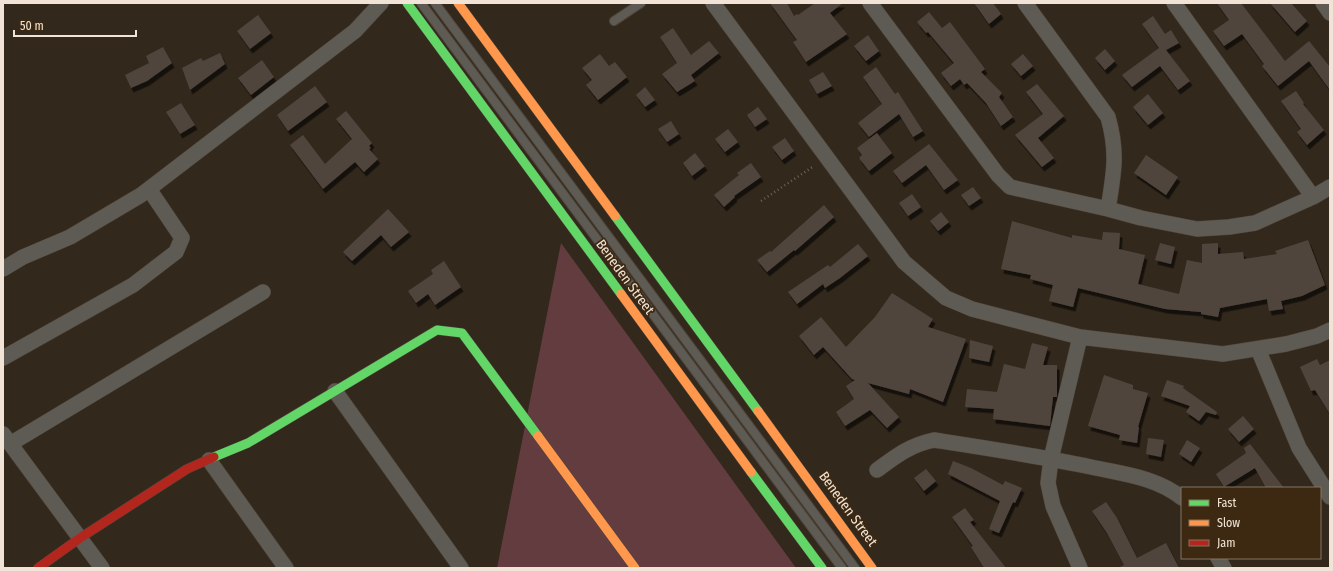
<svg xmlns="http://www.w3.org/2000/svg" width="1333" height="571" viewBox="0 0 1333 571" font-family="'Fira Sans Condensed',sans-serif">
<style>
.green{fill:#623c3f}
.building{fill:#50453e;filter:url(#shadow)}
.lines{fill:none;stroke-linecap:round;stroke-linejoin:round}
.lane-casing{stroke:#50463b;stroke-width:10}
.street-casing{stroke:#50463b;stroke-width:16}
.fast-casing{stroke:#50463b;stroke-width:10}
.slow-casing{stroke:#50463b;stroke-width:10}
.jam-casing{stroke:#50463b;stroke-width:10}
.path{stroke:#68645d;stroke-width:2.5;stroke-dasharray:1 3;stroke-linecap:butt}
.lane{stroke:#5e5b55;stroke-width:8}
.street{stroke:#5e5b55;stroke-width:15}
.fast{stroke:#63d668;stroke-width:9}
.slow{stroke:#ff974d;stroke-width:9}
.jam{stroke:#b3261e;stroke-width:9}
.labels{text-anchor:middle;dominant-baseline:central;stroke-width:3.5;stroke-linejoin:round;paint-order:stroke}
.street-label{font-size:14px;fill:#f1e4d6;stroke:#3d2912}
</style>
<defs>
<filter id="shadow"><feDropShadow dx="2.5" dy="4.5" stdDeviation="0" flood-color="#0009"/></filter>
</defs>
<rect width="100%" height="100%" fill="#33281c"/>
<path class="green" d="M561,243L796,568H497Z"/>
<path class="building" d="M770,3H787L794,16L797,14L798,15L815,3H843L830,13L847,34L806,62L793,42L797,40Z
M974,3H993L1001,14L989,24Z
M1217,3H1241L1285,61L1309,41L1330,67V90L1309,61L1278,86L1262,66L1264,64L1242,34L1224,46L1213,31L1229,20Z
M1270,3H1291L1307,21L1295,32Z
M929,12L942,28L950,22L985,69L981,72L1002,93L999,97L1013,117L1001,126L986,103L967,83L964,85L960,79L951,86L941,73L954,63L928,32L926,33L917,22Z
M258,15L271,33L250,49L237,31Z
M1153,16L1165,34L1171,30L1179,43L1166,50L1190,81L1178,90L1160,66L1132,87L1122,75L1159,48L1142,24Z
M673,28L691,55L709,41L719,53L691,75L695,81L677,92L662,74L677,63L660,37Z
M868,35L879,51L866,61L854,46Z
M163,47L172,63L147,81L131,88L125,75L149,63L146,56Z
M1105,49L1115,61L1105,70L1095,58Z
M220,53L225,64L190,90L182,68L201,58L203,61Z
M600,54L609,66L615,62L627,77L598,100L586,85L592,80L582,68Z
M1023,54L1033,66L1021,76L1011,64Z
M262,60L274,77L251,95L238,78Z
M876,67L895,94L898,92L923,131L913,137L899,114L869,137L858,123L882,104L863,77Z
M823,72L832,86L817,94L809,80Z
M1037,84L1064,116L1038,138L1054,158L1042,167L1015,135L1043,114L1026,92Z
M315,86L327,102L288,131L277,115Z
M645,87L655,100L645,107L636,95Z
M1296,91L1304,103L1303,104L1324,130L1307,145L1297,132L1301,129L1281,101Z
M1148,94L1163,113L1148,125L1133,107Z
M181,103L195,125L180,134L166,112Z
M758,107L767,119L755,127L747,115Z
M346,111L372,143L369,146L371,148L369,149L378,159L364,172L355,162L323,189L290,145L303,135L325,164L352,139L336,119Z
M671,121L679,134L667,142L658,129Z
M728,129L738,142L725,152L715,139Z
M877,133L892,153L869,171L859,158L862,155L857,148Z
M785,138L794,151L782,160L772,147Z
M929,144L958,180L944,190L926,165L902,183L893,171Z
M695,153L705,166L692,176L683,163Z
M1146,155L1178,177L1166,195L1134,173Z
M751,163L761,177L734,196L735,197L724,207L714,195L739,175L737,173Z
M973,187L981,198L969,206L961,195Z
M912,194L921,207L908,216L899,203Z
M824,205L834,217L795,251L794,250L767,272L757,260L770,251L771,252Z
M388,209L409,232L391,247L381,235L352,261L343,252Z
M941,212L949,222L938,231L930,221Z
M1012,221L1072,238V235L1102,240L1103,232L1120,233L1119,249L1145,255L1138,284L1179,294L1187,260L1202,263V244L1218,243V254L1243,252L1244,259L1277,254L1275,251L1308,240L1325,285L1302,296L1281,301L1283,309L1269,311L1267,299L1220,308L1218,317L1201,314V312L1165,309L1078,288L1073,307L1049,301L1053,285L1030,279L1031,275L1001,269Z
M1160,243L1175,247L1171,264L1155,260Z
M858,244L868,256L840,278L825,288L823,284L797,304L788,292L828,265L830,267Z
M444,261L461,287L435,305L428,294L416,303L408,291L433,274L431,270Z
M892,293L933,319L928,327L966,339L943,402L910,389L909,394L868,383L899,417L887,428L870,410L845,426L836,412L854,399L846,386L855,380L852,379L823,347L814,355L799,336L821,317L846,347L875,317Z
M970,340L993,346L989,362L969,358Z
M1032,343L1048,347L1043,365H1057V397H1053L1050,426L993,419L994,409L965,407L967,389L997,392L1004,364L1025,369Z
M1317,359L1320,365L1330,360V414L1315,390L1311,391L1300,367Z
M1104,375L1133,385V389L1148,393L1138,427H1139L1137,443L1119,440L1120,435L1088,426Z
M1167,380L1184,386L1183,388L1217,412L1216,415L1206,412L1199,421L1186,412L1190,406L1161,396Z
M1243,416L1254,429L1239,442L1228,429Z
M1148,438L1164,440L1161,457L1146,454Z
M1187,440L1200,448L1191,462L1179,454Z
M1250,444L1284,488H1266L1255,468L1224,487L1216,474L1246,453L1244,448Z
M953,461L971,468L1003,485L1005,481L1022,488L1015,503L1013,502L999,533L989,529L1000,501L948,474Z
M926,469L936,481L924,491L914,478Z
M1106,502L1117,518L1137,558L1166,543L1179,568H1118L1124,565L1107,533L1092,511Z
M965,508L974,520L970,522L1006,568H984L971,547L973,546L952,517Z"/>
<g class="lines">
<g class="lane-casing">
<path id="lane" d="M421,3L842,568
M435,3L855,568
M614,21L641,3"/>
</g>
<g class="street-casing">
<path id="street" d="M713,3L904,262L946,298L972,309L1080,337L1223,354L1286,344L1317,336L1330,330
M870,3L998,175L1010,187L1108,209L1141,218L1197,229L1229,227L1255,223L1313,197L1330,187
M1025,3L1108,117C1118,152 1114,173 1108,209
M1174,3L1313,197
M1323,3L1330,13
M3,269L23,257L70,237L141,195L355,31L381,3
M1080,337L1051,459L1048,483L1053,506L1080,568
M1258,349L1299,448L1330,497
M3,358L133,285L176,252L182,238L149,189
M335,391L461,568
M3,434L102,568
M10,444L263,292
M209,460L286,568
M877,470C896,456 910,445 934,440C986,448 1039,456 1091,467C1122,474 1156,477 1182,498
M1218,558L1224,568"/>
</g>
<g class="fast-casing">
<path id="fast" d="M407,3L621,294
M615,216L758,411
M214,457L248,443L437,330L462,333L538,436
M751,472L822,568"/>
</g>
<g class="slow-casing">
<path id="slow" d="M458,3L615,216
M621,294L751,472
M758,411L872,568
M538,436L635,568"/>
</g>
<g class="jam-casing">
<path id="jam" d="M38,568L80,538L187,469L214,457"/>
</g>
<path class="path" d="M761,201L814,166"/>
<use href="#lane" class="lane"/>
<use href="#street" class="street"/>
<use href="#fast" class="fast"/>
<use href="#slow" class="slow"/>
<use href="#jam" class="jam"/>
</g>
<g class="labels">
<g class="street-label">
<text transform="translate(625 277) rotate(54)">Beneden Street</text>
<text transform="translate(848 509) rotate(54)">Beneden Street</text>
</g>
</g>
<rect width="1333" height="571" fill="none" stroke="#f1e4d6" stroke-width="8"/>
<rect x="1181" y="487" width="140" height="72" fill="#3d2912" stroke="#857460"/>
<rect x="1189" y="500" width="20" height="6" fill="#63d668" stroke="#857460"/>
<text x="1217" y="507" font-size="12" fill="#f1e4d6">Fast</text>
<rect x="1189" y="520" width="20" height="6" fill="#ff974d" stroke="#857460"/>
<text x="1217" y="527" font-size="12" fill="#f1e4d6">Slow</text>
<rect x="1189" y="540" width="20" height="6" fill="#b3261e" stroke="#857460"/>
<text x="1217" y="547" font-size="12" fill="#f1e4d6">Jam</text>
<path d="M14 30v6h122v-6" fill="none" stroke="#f1e4d6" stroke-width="2"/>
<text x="20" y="30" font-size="12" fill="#f1e4d6" stroke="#3d2912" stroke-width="3" paint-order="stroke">50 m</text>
</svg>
